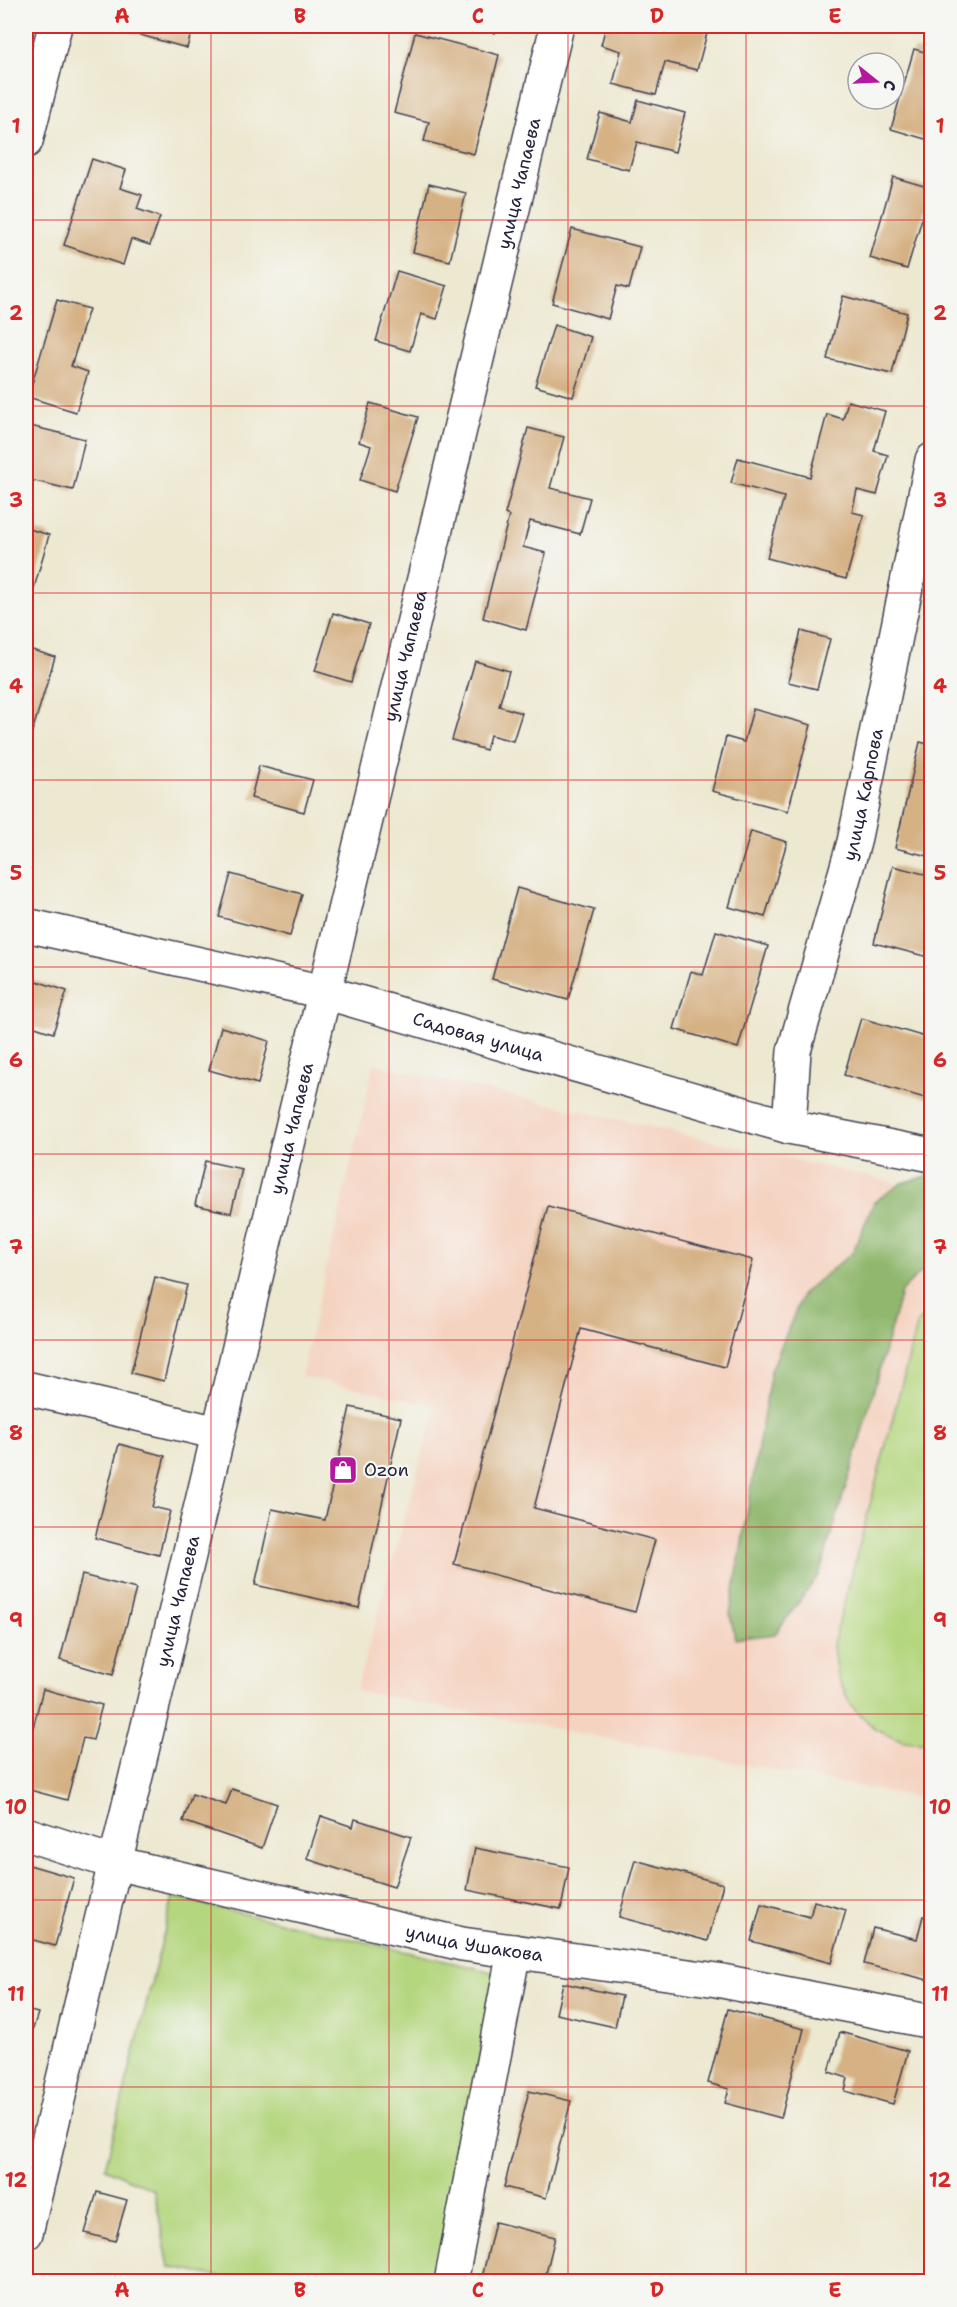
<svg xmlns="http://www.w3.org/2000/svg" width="957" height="2307" viewBox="0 0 957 2307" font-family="'Shantell Sans',sans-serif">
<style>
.built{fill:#f5d3c1}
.green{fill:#b4d67e;stroke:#6b7c5c;stroke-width:1.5}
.forest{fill:#8fb76d;stroke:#586c54;stroke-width:1.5}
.building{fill:#d5b184}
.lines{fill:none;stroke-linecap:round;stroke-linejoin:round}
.minor-casing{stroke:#404051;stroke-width:36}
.minor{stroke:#fff;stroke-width:33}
.grid{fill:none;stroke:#d62828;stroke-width:1.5;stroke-opacity:0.55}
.labels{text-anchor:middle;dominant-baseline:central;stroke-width:4.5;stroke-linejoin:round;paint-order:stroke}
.street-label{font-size:18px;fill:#22223b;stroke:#f6f6f2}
.poi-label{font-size:18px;fill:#22223b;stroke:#f6f6f2;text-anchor:start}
.neatline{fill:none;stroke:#d62828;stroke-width:2}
.grid-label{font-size:20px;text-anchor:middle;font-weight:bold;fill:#d62828}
</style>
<rect width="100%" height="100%" fill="#f6f6f2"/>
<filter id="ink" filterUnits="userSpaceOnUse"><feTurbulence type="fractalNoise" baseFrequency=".0167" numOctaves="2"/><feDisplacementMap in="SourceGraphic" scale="12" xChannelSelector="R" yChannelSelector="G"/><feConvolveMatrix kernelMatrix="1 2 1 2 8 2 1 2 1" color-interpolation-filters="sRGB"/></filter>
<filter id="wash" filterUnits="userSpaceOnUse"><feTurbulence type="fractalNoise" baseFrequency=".008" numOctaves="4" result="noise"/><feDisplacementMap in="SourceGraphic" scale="24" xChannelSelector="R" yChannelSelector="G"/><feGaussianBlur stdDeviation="1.35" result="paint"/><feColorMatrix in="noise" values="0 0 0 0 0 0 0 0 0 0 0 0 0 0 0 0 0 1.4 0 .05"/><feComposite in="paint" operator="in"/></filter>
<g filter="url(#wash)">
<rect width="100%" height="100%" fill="#ede8d0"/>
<path class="built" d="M374,1064L931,1191V1800L356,1691L436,1406L301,1376Z"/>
<path class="green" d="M931,1308V1743L903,1741L874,1728L851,1705L837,1676L833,1645L918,1322Z
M173,1897L497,1973L436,2281H240L169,2267L154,2190L105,2168Z"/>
<path class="forest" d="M931,1175V1268L921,1272L901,1292L855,1457L819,1575L775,1634L735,1639L730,1614L771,1371L803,1293L853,1252L874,1202L902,1183Z"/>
<g id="blocks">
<path class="building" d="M123,26H193L187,48L122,30Z
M471,26H497L495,33Z
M606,26H709L697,70L665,62L656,95L613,84L621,51L601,45Z
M415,33L499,55L474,154L424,141L429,122L394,113Z
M914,49L932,54V141L891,129Z
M638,100L685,113L675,152L637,142L629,170L587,159L600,113L632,122Z
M92,159L126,170L120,188L142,195L137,209L160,217L150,245L131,239L123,265L64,245Z
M893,177L931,188L907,269L870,258Z
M429,184L466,193L450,261L413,252Z
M572,229L640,247L629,289L617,286L608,319L552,303Z
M397,271L447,286L437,319L421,314L410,351L376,341Z
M843,296L907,313L892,374L827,359Z
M57,300L89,309L71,366L88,372L76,412L28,397Z
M554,325L591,337L573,397L535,386Z
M848,401L885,411L874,451L888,455L877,495L857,490L852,512L864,515L846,579L767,558L784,497L731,483L738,458L810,477L827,414L843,419Z
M370,403L418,417L395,491L360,480L371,446L359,442Z
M26,425L85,439L73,490L26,479Z
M528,428L564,437L550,488L590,498L580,534L530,521L523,547L546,553L526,630L483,618L509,516L505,514Z
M26,528L49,535L29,606L26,605Z
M333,613L369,624L351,682L315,671Z
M801,631L830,639L817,689L788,682Z
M26,648L55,657L32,732L26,730Z
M475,661L509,671L499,706L522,713L513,741L490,735L486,750L452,740Z
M931,701H932V725L925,723Z
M753,709L811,725L788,811L712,791L726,737L744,742Z
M920,742L932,745V857L895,848Z
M259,766L313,780L304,812L251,798Z
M751,831L787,842L765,917L729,907Z
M893,866L932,876L930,911H932V958L874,943Z
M231,874L302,894L290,936L219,917Z
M517,888L594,910L568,1000L492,979Z
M716,931L768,946L738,1048L674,1029L691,971L703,975Z
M30,979L67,991L53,1033L26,1024V992Z
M861,1018L932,1039V1100L844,1075Z
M221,1027L269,1041L258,1084L209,1070Z
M205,1161L242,1169L231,1213L195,1205Z
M548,1206L753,1260L725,1367L581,1329L534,1508L655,1540L635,1612L454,1564Z
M155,1277L187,1285L164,1381L131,1373Z
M350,1407L401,1418L359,1608L255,1585L272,1509L325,1520Z
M119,1444L165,1456L152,1507L170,1511L159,1555L95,1538Z
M82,1575L136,1589L113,1675L60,1660Z
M43,1689L102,1705L93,1740L83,1738L67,1800L26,1789V1755Z
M232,1789L277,1804L262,1848L183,1821L192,1794L226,1805Z
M321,1816L353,1827L355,1819L411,1837L394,1887L307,1859Z
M475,1848L569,1867L561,1909L467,1890Z
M635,1860L723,1884L708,1941L619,1917Z
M26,1864L74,1878L55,1946L26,1938Z
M814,1901L846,1910L831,1963L751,1941L761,1904L810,1917Z
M923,1916L932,1918V1981L864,1964L873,1928L917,1939Z
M563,1983L622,1996L615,2027L556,2014Z
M728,2009L804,2029L781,2118L725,2103L729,2089L708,2083Z
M26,2010L38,2013L26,2051Z
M840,2032L908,2051L893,2104L845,2091L848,2078L829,2072Z
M529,2091L571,2101L546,2198L504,2187Z
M97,2192L127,2200L115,2241L85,2233Z
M495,2222L555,2237L544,2282H481Z"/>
</g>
</g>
<g filter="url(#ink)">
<use href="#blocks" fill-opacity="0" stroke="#404051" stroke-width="1.5"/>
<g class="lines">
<g class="minor-casing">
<g id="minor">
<path d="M26,141L55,26"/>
<path id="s1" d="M26,925L324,992L789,1127L932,1155"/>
<path id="s2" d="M789,1127L794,1051L854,842L932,460"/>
<path d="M26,1388L218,1433"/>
<path id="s3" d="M26,1834L115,1863L462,1944L717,1980L932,2022"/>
<path id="s4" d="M26,2233L557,26"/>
<path d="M451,2282L514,1951"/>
</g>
</g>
<use href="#minor" class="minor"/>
</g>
</g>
<path class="grid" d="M211,26V2282M389,26V2282M568,26V2282M746,26V2282M26,220H932M26,406H932M26,593H932M26,780H932M26,967H932M26,1154H932M26,1340H932M26,1527H932M26,1714H932M26,1900H932M26,2087H932"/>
<defs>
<g id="shop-square" transform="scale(1.5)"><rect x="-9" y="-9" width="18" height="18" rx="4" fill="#b5179e" stroke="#f6f6f2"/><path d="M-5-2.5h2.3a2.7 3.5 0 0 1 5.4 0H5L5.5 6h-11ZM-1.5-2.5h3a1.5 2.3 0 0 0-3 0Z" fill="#fff"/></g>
</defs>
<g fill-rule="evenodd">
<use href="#shop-square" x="343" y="1470"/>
</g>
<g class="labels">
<g class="street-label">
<text stroke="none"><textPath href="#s4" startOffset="2108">улица Чапаева</textPath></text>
<text stroke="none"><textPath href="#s4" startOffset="1622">улица Чапаева</textPath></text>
<text stroke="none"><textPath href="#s2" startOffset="342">улица Карпова</textPath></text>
<text stroke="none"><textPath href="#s1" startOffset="466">Садовая улица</textPath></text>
<text stroke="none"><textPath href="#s4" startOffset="1136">улица Чапаева</textPath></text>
<text stroke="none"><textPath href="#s4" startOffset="650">улица Чапаева</textPath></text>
<text stroke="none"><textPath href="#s3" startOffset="462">улица Ушакова</textPath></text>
</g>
<g class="poi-label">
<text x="364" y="1470">Ozon</text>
</g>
</g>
<rect width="957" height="2307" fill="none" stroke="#f6f6f2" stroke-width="66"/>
<g transform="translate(876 81) rotate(108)"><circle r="28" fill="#f6f6f2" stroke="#a1a1a9" stroke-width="1.5"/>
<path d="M0-4.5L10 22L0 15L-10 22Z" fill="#b5179e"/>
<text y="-9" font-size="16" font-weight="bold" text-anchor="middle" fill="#22223b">С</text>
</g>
<rect x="33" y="33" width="891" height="2241" class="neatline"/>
<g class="grid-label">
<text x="122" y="23">A</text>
<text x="300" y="23">B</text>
<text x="478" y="23">C</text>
<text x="657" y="23">D</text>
<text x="835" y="23">E</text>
<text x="16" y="133">1</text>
<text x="940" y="133">1</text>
<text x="16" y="320">2</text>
<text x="940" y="320">2</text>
<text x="16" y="507">3</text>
<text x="940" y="507">3</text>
<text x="16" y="693">4</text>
<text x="940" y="693">4</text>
<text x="16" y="880">5</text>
<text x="940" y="880">5</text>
<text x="16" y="1067">6</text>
<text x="940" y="1067">6</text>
<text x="16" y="1254">7</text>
<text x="940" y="1254">7</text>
<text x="16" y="1440">8</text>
<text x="940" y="1440">8</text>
<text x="16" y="1627">9</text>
<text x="940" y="1627">9</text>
<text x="16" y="1814">10</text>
<text x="940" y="1814">10</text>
<text x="16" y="2001">11</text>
<text x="940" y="2001">11</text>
<text x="16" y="2187">12</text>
<text x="940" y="2187">12</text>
<text x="122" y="2297">A</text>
<text x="300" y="2297">B</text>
<text x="478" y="2297">C</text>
<text x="657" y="2297">D</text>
<text x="835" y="2297">E</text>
</g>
</svg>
